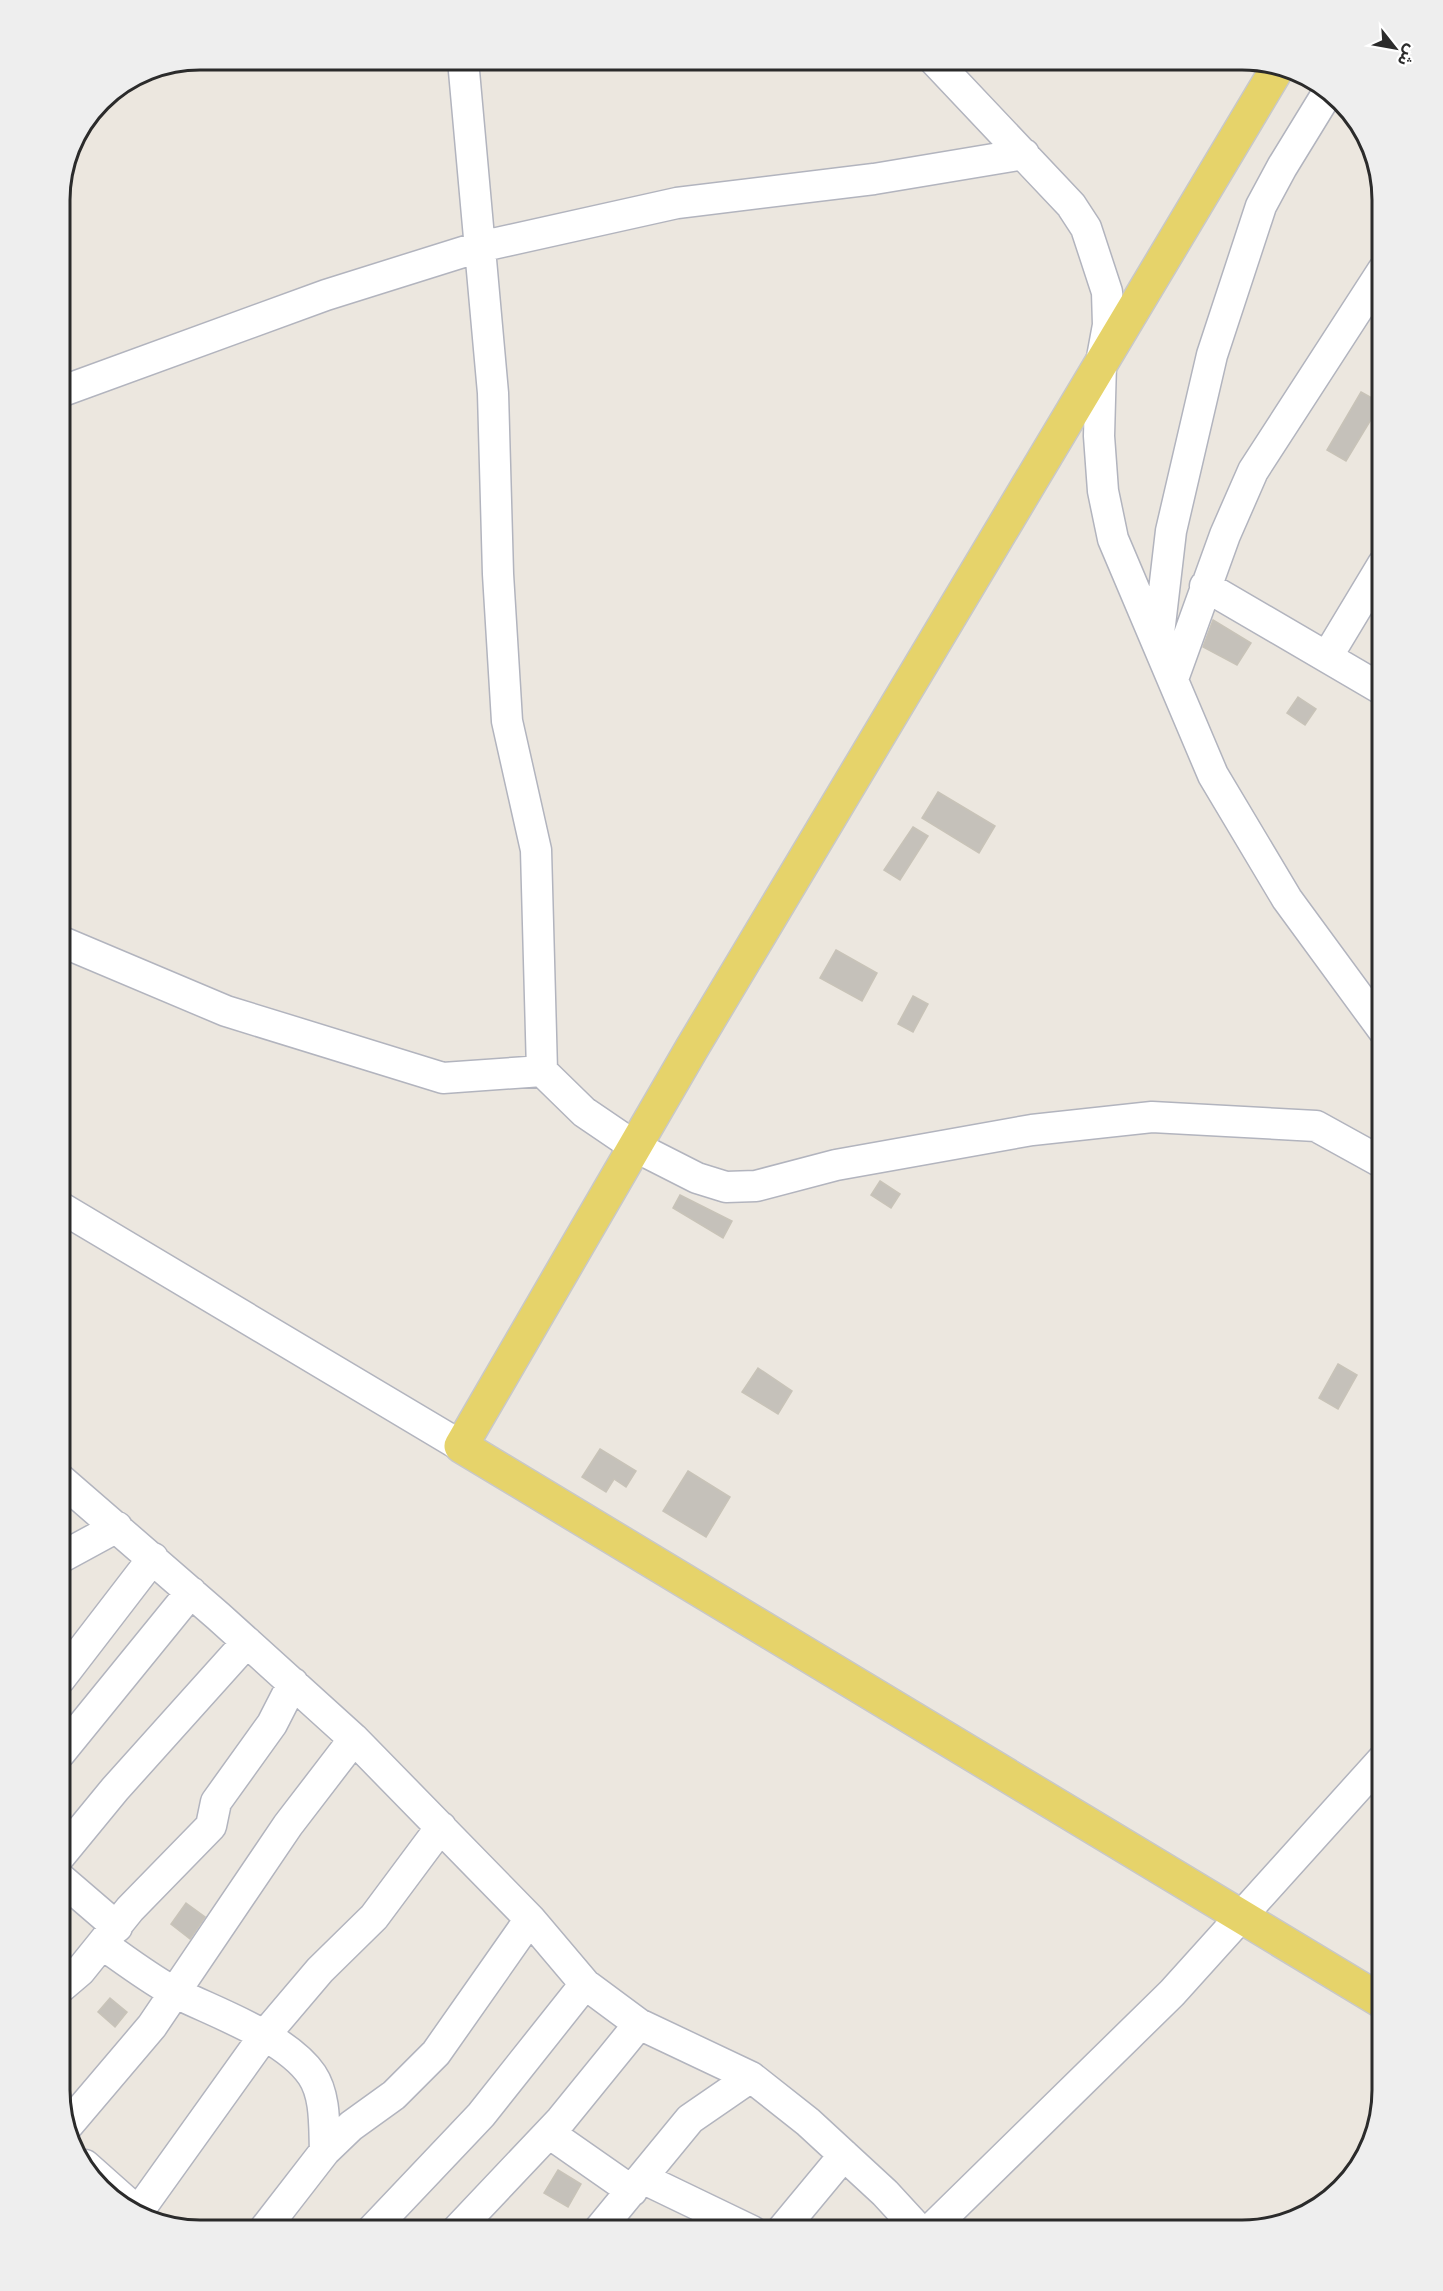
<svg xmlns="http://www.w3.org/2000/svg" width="1443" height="2291" viewBox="0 0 1443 2291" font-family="Helvetica,'Noto Sans Arabic',sans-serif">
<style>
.building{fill:#c5c1ba;stroke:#c8c3b8;stroke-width:1.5}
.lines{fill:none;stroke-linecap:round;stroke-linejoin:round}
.minor-casing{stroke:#b2b4be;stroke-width:33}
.major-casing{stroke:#c8c8c8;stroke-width:36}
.minor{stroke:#fff;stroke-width:30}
.major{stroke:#e6d36a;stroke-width:33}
.rim{fill:none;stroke:#2b2b2b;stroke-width:3}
</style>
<rect width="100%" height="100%" fill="#ece7df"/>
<path class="building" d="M1361,392L1381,403L1346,461L1327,450Z
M1213,620L1251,643L1237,665L1203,647Z
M1298,697L1316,709L1305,725L1287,713Z
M938,792L995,826L979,853L922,818Z
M913,827L928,836L900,880L884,870Z
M836,950L877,973L862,1001L820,978Z
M913,996L928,1004L913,1032L898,1024Z
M880,1181L900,1194L891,1208L871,1195Z
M680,1195L732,1221L723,1238L673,1208Z
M1338,1364L1357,1375L1338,1409L1319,1398Z
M758,1368L792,1391L778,1414L742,1392Z
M600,1449L636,1471L626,1487L614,1479L606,1492L582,1477Z
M688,1471L730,1497L706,1537L663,1511Z
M186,1903L205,1917L190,1939L171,1924Z
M110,1998L127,2012L115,2027L98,2012Z
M558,2170L581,2184L568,2207L544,2193Z"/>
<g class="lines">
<g class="minor-casing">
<path id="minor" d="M463,60L493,393L498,574L507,721L536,850L542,1071L584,1112L634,1146L697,1178L726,1187L756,1186L836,1165L1032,1130L1152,1117L1316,1126L1383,1163
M934,60L1071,205L1086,228L1107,292L1108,325L1101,363L1099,436L1103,491L1113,539L1213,775L1287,899L1383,1030
M60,392L326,295L479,247L677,203L874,179L1024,154
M1205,586L1383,690
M1158,642L1171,531L1212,355L1261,206L1282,167L1328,92
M1327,657L1383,564
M1173,679L1225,535L1253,471L1383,270
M60,941L226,1011L443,1078L542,1071
M60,1207L461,1446
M60,1479L218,1616L354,1739L530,1919L585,1984L639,2024L751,2077L808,2122L885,2193L920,2231
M60,1558L117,1527
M60,1679L153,1558
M60,1753L191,1592
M60,1856L115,1789L247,1642
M60,1878L117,1927
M103,1945C127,1961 151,1980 176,1993C216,2013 286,2037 312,2075C326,2096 324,2126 325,2151
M60,1988L80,1971L130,1909L211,1826L216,1802L272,1724L293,1683
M68,2125L152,2026L288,1825L354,1739
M549,2133L632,2191
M85,2165L139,2213
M642,2178L752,2231
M138,2212L264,2036L320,1970L374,1917L441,1827
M263,2231L325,2151L351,2126L394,2095L436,2053L530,1919
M371,2231L481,2115L585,1984
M456,2231L561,2120L639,2024
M598,2231L690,2119L751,2077
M781,2231L844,2155
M929,2231L1172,1993L1383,1759"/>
</g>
<g class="major-casing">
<path id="major" d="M1277,69L692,1048L461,1446L1383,2002"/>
</g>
<use href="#minor" class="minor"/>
<use href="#major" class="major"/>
</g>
<path d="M0 0H1443V2291H0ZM200 70H1242A130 130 0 0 1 1372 200V2090A130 130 0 0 1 1242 2220H200A130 130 0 0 1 70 2090V200A130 130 0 0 1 200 70Z" fill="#eee" fill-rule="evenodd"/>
<path class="rim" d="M200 70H1242A130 130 0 0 1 1372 200V2090A130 130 0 0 1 1242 2220H200A130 130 0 0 1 70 2090V200A130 130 0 0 1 200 70Z"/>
<g transform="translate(1395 48) rotate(121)" stroke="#ffffff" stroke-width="4.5" paint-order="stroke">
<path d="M0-4.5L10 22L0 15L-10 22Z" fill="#2b2b2b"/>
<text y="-9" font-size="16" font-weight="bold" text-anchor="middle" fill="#2b2b2b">ش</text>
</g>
</svg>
